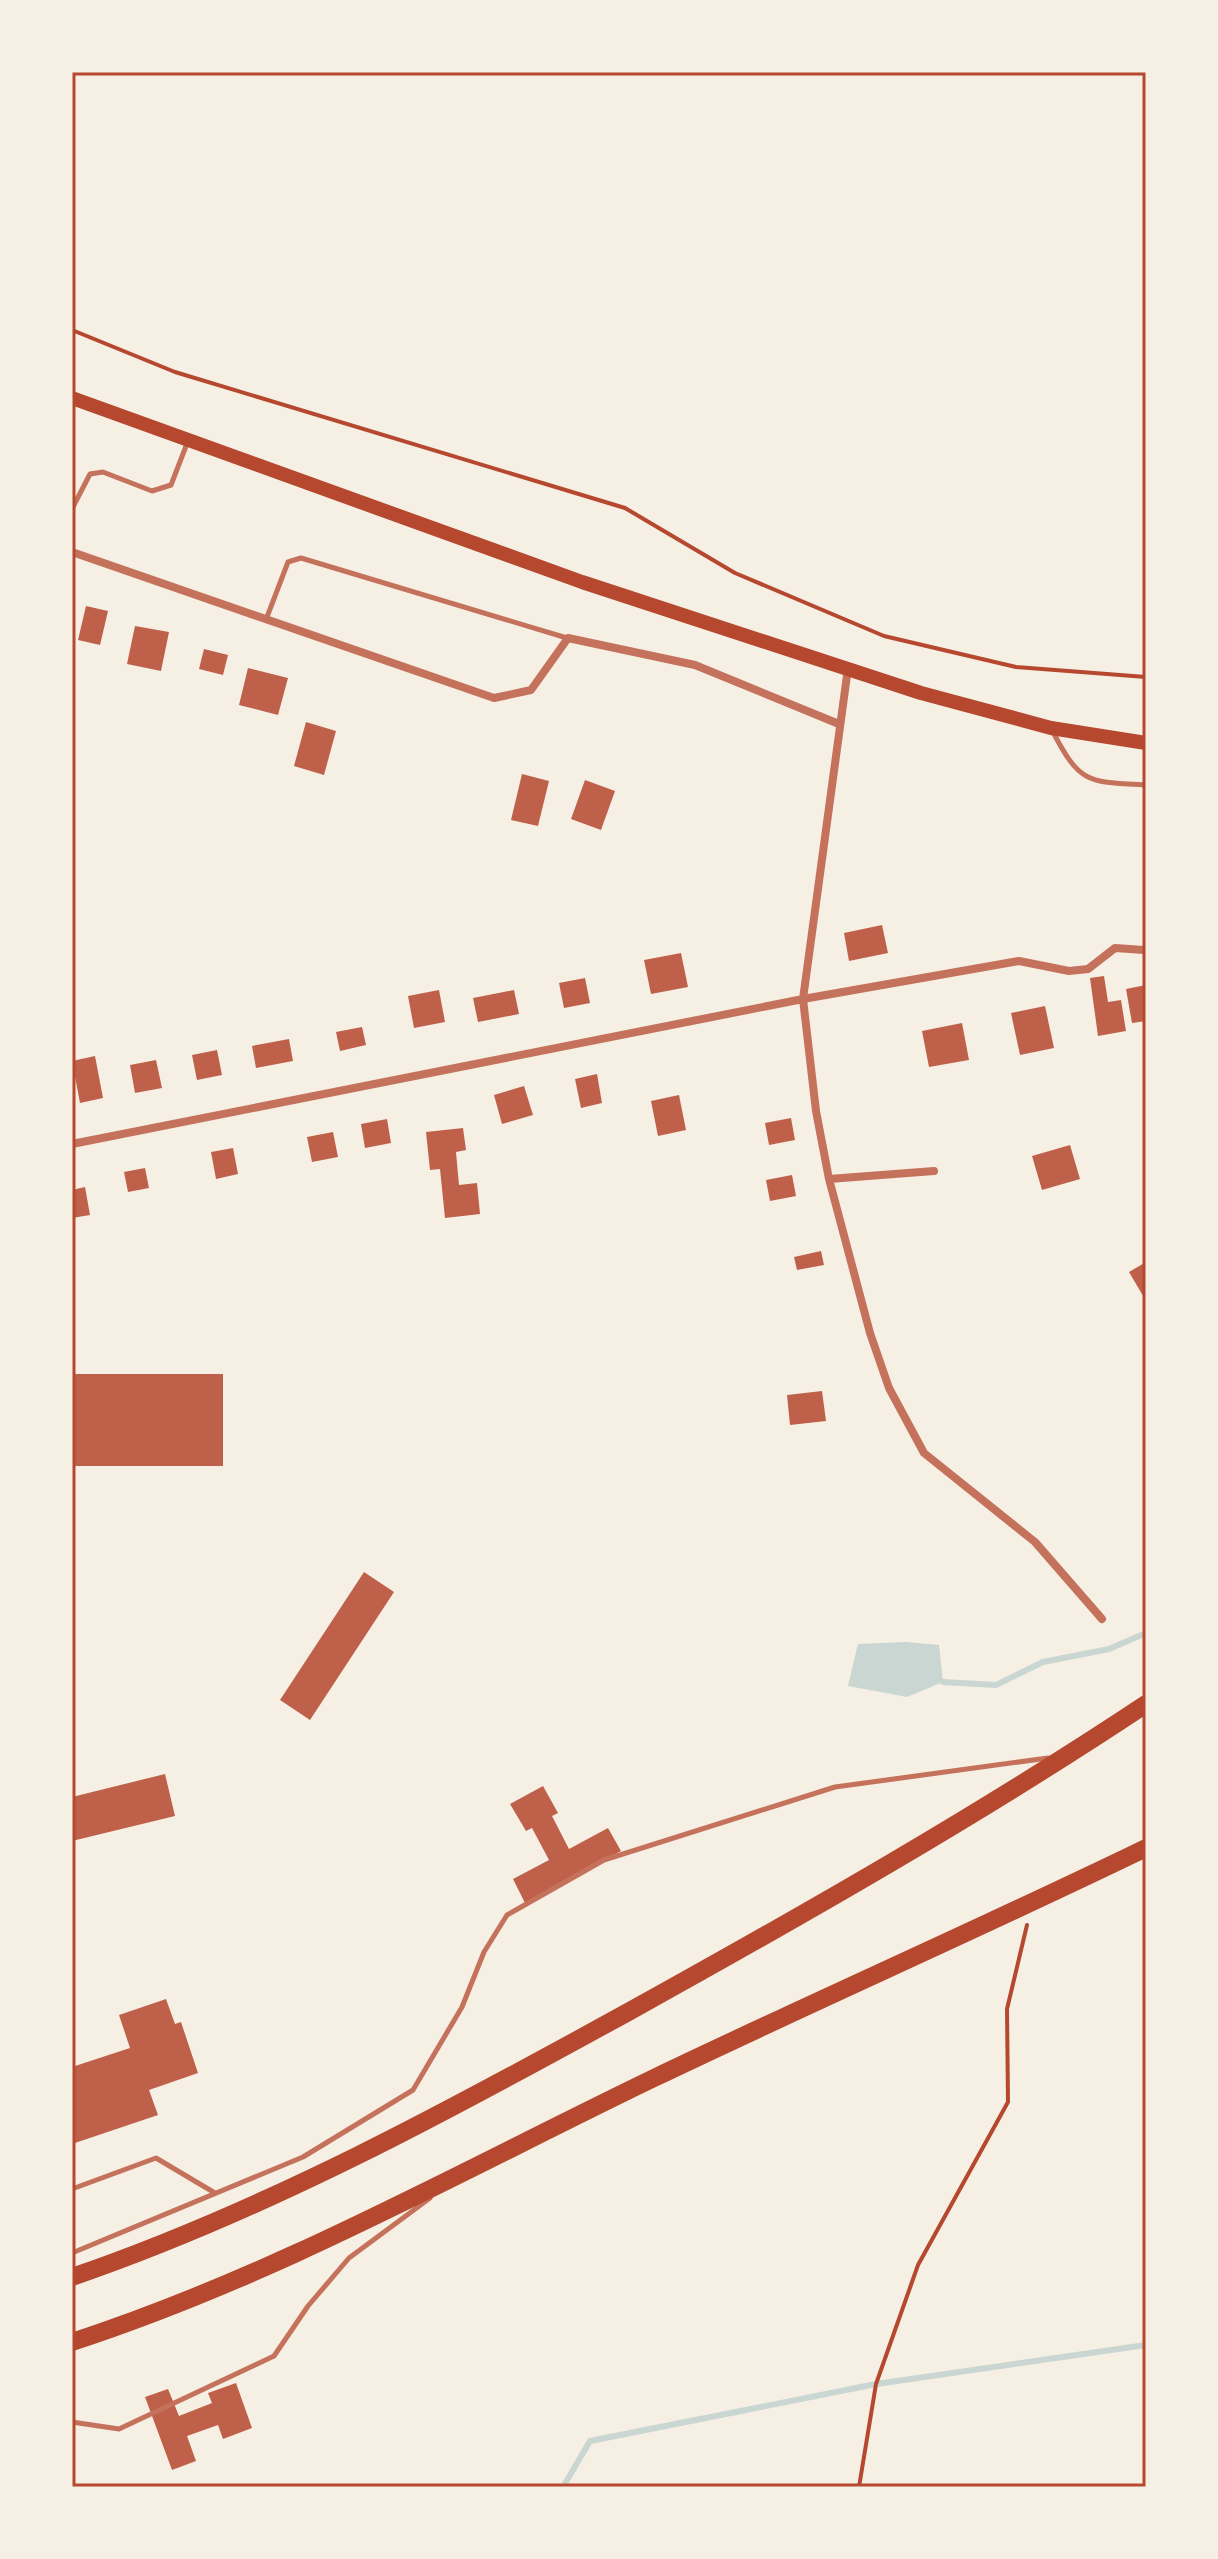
<svg xmlns="http://www.w3.org/2000/svg" width="1218" height="2559" viewBox="0 0 1218 2559" font-family="'Work Sans',sans-serif">
<style>
.water{fill:#c9d6d2}
.lines{fill:none;stroke-linecap:round;stroke-linejoin:round}
.stream{stroke:#c9d6d2;stroke-width:6}
.building{fill:#bf614a}
.path{stroke:#b5482f;stroke-width:4}
.service{stroke:#c5725c;stroke-width:5}
.minor{stroke:#c5725c;stroke-width:8}
.secondary{stroke:#b5482f;stroke-width:14}
.trunk{stroke:#b5482f;stroke-width:18}
.neatline{fill:none;stroke:#b5482f;stroke-width:3}
</style>
<rect width="100%" height="100%" fill="#f6efe4"/>
<path class="water" d="M906,1642L939,1645L943,1682L907,1697L848,1686L858,1644Z"/>
<g class="lines">
<path class="stream" d="M943,1682L996,1685L1043,1662L1109,1649L1146,1633
M563,2487L590,2441L876,2384L1146,2345"/>
</g>
<path class="building" d="M86,606L108,611L100,645L78,640Z
M135,626L169,632L161,671L127,664Z
M204,649L228,655L223,675L199,669Z
M248,668L288,678L278,715L239,705Z
M306,722L336,731L324,775L294,766Z
M522,774L549,781L538,826L511,820Z
M585,780L615,791L601,830L571,819Z
M882,925L888,953L849,961L844,933Z
M681,953L688,987L651,994L644,960Z
M1104,976L1108,1002L1121,1000L1126,1031L1098,1036L1090,978Z
M585,978L590,1003L564,1008L559,983Z
M1146,985V1021L1132,1023L1126,989Z
M439,990L445,1022L414,1028L408,996Z
M514,990L519,1014L478,1022L473,998Z
M1045,1006L1054,1048L1020,1055L1011,1013Z
M962,1023L969,1060L929,1067L922,1031Z
M362,1027L366,1045L340,1051L336,1032Z
M289,1039L293,1061L256,1068L252,1046Z
M217,1050L222,1075L197,1080L192,1055Z
M95,1056L103,1098L80,1103L72,1061Z
M156,1060L162,1088L135,1093L130,1065Z
M597,1074L602,1103L581,1108L575,1079Z
M524,1086L533,1115L502,1124L494,1095Z
M679,1095L686,1130L658,1136L651,1101Z
M791,1118L795,1140L769,1145L765,1123Z
M387,1119L391,1143L365,1148L361,1124Z
M463,1128L466,1150L456,1152L459,1185L477,1183L480,1214L445,1218L440,1169L430,1170L426,1132Z
M333,1132L338,1157L312,1162L307,1137Z
M1070,1145L1080,1179L1042,1190L1032,1156Z
M233,1148L238,1174L216,1179L211,1152Z
M145,1168L149,1188L128,1192L124,1172Z
M792,1175L796,1196L770,1201L766,1180Z
M85,1187L90,1215L72,1218V1190Z
M821,1251L824,1265L797,1270L794,1257Z
M1146,1262V1301L1129,1272Z
M72,1374H223V1466H72Z
M822,1391L826,1421L790,1425L787,1395Z
M364,1572L394,1592L310,1720L280,1700Z
M165,1774L175,1816L72,1841V1797Z
M543,1786L558,1813L552,1816L569,1849L608,1828L621,1851L525,1903L513,1879L549,1860L532,1828L526,1831L510,1804Z
M166,1999L175,2024L181,2022L198,2073L149,2090L158,2115L72,2144V2067L130,2048L119,2015Z
M236,2383L252,2428L223,2439L218,2425L187,2436L196,2461L172,2470L145,2397L168,2389L179,2416L212,2403L208,2393Z"/>
<g class="lines">
<path class="path" d="M72,330L175,372L625,508L735,573L884,636L1016,667L1146,677
M859,2487L876,2384L918,2265L1008,2102L1007,2009L1027,1925"/>
<path class="service" d="M72,509L90,474L103,472L152,491L171,485L188,441
M267,617L288,562L301,558L567,638
M1053,732C1080,784 1088,782 1146,785
M72,2189L156,2158L215,2193
M72,2253L303,2157L413,2090L462,2007L484,1952L507,1915L604,1860L835,1787L1048,1758
M72,2422L119,2429L274,2356L308,2306L349,2258L430,2198"/>
<path class="minor" d="M72,552L494,698L531,690L568,638L695,665L839,724
M848,668L803,999L816,1111L829,1179L870,1333L889,1388L924,1453L1035,1542L1102,1619
M72,1144L803,999L1019,961L1069,971L1088,969L1115,948L1144,950
M829,1179L934,1171"/>
<path class="secondary" d="M72,398L582,582L921,693L1051,728L1146,743"/>
<path class="trunk" d="M72,2277C267,2210 450,2110 630,2011C805,1914 979,1815 1146,1704
M72,2342C277,2275 461,2171 654,2078C817,2000 983,1927 1146,1848"/>
</g>
<rect width="1218" height="2559" fill="none" stroke="#f6efe4" stroke-width="148"/>
<rect x="74" y="74" width="1070" height="2411" class="neatline"/>
</svg>
